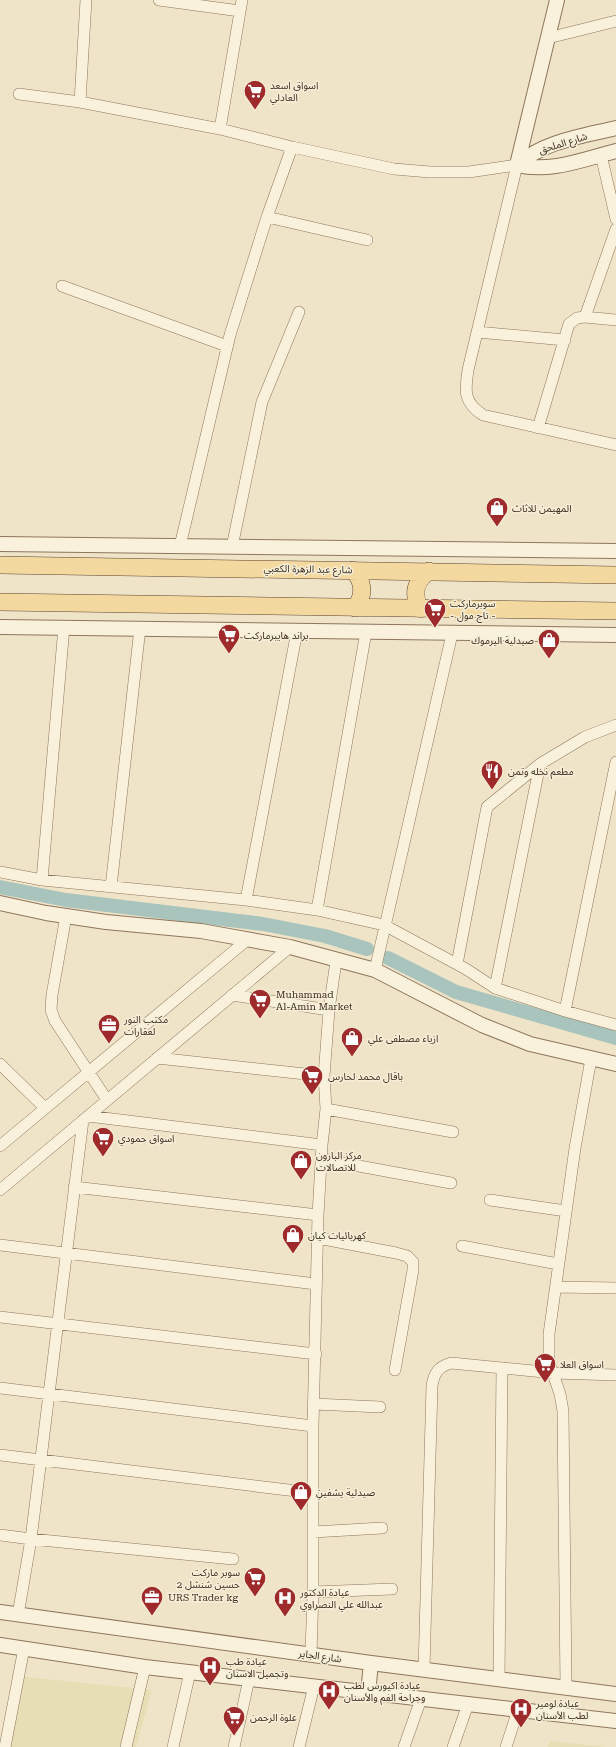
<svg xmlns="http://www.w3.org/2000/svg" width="616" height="1747" viewBox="0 0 616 1747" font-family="'Roboto Serif','Noto Sans Arabic',serif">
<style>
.farmland{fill:#e6deb5}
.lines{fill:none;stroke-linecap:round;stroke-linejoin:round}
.canal{stroke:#a9c4bc;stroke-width:14}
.minor-casing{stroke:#8d765c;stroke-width:12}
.tertiary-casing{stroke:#8d765c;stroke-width:16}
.primary-casing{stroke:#5b4430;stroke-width:18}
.minor{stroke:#faf1dc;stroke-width:11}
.tertiary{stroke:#faf1dc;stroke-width:14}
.primary{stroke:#f3d9a0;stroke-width:17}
.labels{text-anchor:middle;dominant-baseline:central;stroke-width:3;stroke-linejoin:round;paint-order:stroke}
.poi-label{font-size:10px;fill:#3d2e20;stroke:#f7eed8;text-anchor:start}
.street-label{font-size:10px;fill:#3d2e20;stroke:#f7eed8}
</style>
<rect width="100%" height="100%" fill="#f0e4c8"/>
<path class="farmland" d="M17,1676L152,1690L136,1747H4Z
M550,1741L607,1747H548Z"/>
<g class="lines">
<path class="canal" d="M0,887L66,900L263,924L325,936L367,949
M388,958L456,992L616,1038"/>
<g class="minor-casing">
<path id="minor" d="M159,0L240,11
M548,38L616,21
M19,94L80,102L220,129L292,147L394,169L430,172H469L517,165L468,370C465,391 463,402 483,415L616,445
M80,102L86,0
M220,129L242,0
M601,155L616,219
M267,217L367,240
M62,286L227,346
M585,317L616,229
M477,332L565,340
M538,428L569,324L577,318L585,317L616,320
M180,546L230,335L267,217L292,147
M232,547L262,402L299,312
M0,872L42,880L246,900L317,910L384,925L466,969L495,988L565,1011L616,1025
M42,880L64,627
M111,887L140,628
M246,900L297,631
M317,910L366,632
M66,916L52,995L51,1010L55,1021L107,1100
M457,964L487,807L540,764L585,737L616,725
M375,970L452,634
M495,988L540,764
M232,995L329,1010
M565,1011L616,762
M157,1058L324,1076
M0,1064L45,1108
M326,1109L453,1132
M88,1116L322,1145
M0,1146L247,940
M321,1159L451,1183
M74,1187L318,1215
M0,1190L290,947
M490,1200L566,1211
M318,1238L396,1253L407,1256L413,1262V1270L395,1370
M0,1245L316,1284
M462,1246L558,1264
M556,1287L616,1288
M0,1317L316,1354
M0,1388L313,1426
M314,1404L380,1407
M0,1455L313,1493
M313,1532L382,1528
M0,1535L31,1539L233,1559
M313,1592L392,1589
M18,1615L31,1539L83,1120
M311,1654L313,1592V1426L318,1215L322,1145L326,1109L324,1076L329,1010L336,961
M424,1669L432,1386C434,1373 438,1367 451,1363L554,1373L616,1375
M499,1679L502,1368
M566,1687L563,1411L560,1394L549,1362V1334L575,1148L591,1059
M5,1747L24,1648
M126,1747L145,1667
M173,1747L190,1672
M234,1747L249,1679
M299,1747L314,1686
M404,1747L421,1699
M453,1747L468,1704
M506,1747L518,1710"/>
</g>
<g class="tertiary-casing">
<path id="tertiary" d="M517,165L557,0
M517,165C544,141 583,136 616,128
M517,165C551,173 584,159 616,151
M0,544L616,551
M0,627L616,635
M0,903L46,913L106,922L201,931L290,947L375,970L482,1025L530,1044L616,1064
M0,1612L371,1663L616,1694
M0,1645L145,1667L616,1721
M368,1693L371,1663"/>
</g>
<g class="primary-casing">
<path id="primary" d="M0,565L616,575
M353,570C364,582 365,595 355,608
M0,602L616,611
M420,609C412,594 415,581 429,571"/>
</g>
<use href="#minor" class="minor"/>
<use href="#tertiary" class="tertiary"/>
<use href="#primary" class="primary"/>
</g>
<defs>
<g id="supermarket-pin" transform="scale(1.15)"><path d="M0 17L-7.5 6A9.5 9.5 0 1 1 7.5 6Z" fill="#9e2a2b" stroke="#f7eed8"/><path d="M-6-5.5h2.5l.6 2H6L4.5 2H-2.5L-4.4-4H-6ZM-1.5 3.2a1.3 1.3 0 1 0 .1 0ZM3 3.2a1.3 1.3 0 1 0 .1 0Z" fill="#fff"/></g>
<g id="shop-pin" transform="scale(1.15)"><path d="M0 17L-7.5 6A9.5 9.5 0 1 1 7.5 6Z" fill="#9e2a2b" stroke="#f7eed8"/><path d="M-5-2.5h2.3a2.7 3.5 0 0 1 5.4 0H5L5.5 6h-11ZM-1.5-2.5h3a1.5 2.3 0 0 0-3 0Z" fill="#fff"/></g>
<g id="restaurant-pin" transform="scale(1.15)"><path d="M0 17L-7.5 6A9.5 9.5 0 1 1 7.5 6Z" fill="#9e2a2b" stroke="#f7eed8"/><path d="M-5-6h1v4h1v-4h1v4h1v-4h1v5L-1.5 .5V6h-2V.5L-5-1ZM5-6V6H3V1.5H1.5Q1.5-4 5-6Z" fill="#fff"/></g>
<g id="office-pin" transform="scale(1.15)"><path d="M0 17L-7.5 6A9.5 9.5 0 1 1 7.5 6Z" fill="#9e2a2b" stroke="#f7eed8"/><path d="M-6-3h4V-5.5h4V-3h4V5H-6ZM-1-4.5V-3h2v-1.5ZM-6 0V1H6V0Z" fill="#fff"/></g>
<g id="hospital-pin" transform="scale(1.15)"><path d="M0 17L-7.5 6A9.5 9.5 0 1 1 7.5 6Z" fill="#9e2a2b" stroke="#f7eed8"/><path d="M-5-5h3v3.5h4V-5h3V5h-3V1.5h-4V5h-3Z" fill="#fff"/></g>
</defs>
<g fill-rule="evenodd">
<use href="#supermarket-pin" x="255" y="91"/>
<use href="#shop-pin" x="497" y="508"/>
<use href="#supermarket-pin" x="435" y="609"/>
<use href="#supermarket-pin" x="229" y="635"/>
<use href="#shop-pin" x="549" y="640"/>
<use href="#restaurant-pin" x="492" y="771"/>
<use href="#supermarket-pin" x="260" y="1000"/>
<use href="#office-pin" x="109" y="1025"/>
<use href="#shop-pin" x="352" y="1038"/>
<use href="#supermarket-pin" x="312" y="1076"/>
<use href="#supermarket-pin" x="103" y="1138"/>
<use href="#shop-pin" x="301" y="1161"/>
<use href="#shop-pin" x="293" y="1235"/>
<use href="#supermarket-pin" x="545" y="1364"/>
<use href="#shop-pin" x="301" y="1492"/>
<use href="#supermarket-pin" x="255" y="1578"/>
<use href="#office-pin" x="152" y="1597"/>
<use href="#hospital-pin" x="285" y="1598"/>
<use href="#hospital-pin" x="210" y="1667"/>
<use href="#hospital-pin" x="329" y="1691"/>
<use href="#hospital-pin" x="521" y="1709"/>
<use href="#supermarket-pin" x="234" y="1717"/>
</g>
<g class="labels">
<g class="poi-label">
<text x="270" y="85">اسواق اسعد<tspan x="270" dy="12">العادلي</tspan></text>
<text x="512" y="508">المهيمن للاثاث</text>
<text x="450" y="603">سوبرماركت<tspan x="450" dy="12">- تاج مول -</tspan></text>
<text x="244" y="635">براند هايبرماركت</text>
<text x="534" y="640" text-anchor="end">صيدلية اليرموك</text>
<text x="508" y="771">مطعم نخله وتمن</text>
<text x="276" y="994">Muhammad<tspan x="276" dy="12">Al-Amin Market</tspan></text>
<text x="124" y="1019">مكتب النور<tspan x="124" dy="12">لعقارات</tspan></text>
<text x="368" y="1038">ازياء مصطفى علي</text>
<text x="328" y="1076">باقال محمد لحارس</text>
<text x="118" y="1138">اسواق حمودي</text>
<text x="316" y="1155">مركز البارون<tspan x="316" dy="12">للاتصالات</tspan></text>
<text x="308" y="1235">كهربائيات كيان</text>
<text x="560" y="1364">اسواق العلا</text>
<text x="316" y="1492">صيدلية يشفينِ</text>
<text x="240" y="1572" text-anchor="end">سوبر ماركت<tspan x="240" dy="12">حسين شنشل 2</tspan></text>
<text x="300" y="1592">عيادة الدكتور<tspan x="300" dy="12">عبدالله علي النصراوي</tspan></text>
<text x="168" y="1597">URS Trader kg</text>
<text x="226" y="1661">عيادة طب<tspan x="226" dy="12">وتجميل الاسنان</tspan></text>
<text x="344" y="1685">عيادة اكيورس لطب<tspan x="344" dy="12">وجراحة الفم والأسنان</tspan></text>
<text x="536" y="1703">عيادة لومير<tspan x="536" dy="12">لطب الأسنان</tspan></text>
<text x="250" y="1717">علوة الرحمن</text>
</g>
<g class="street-label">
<text transform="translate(563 143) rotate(-17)">شارع الملحق</text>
<text transform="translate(308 569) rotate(1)">شارع عبد الزهرة الكعبي</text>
<text transform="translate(320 1656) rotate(8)">شارع الجاير</text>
</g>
</g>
</svg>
